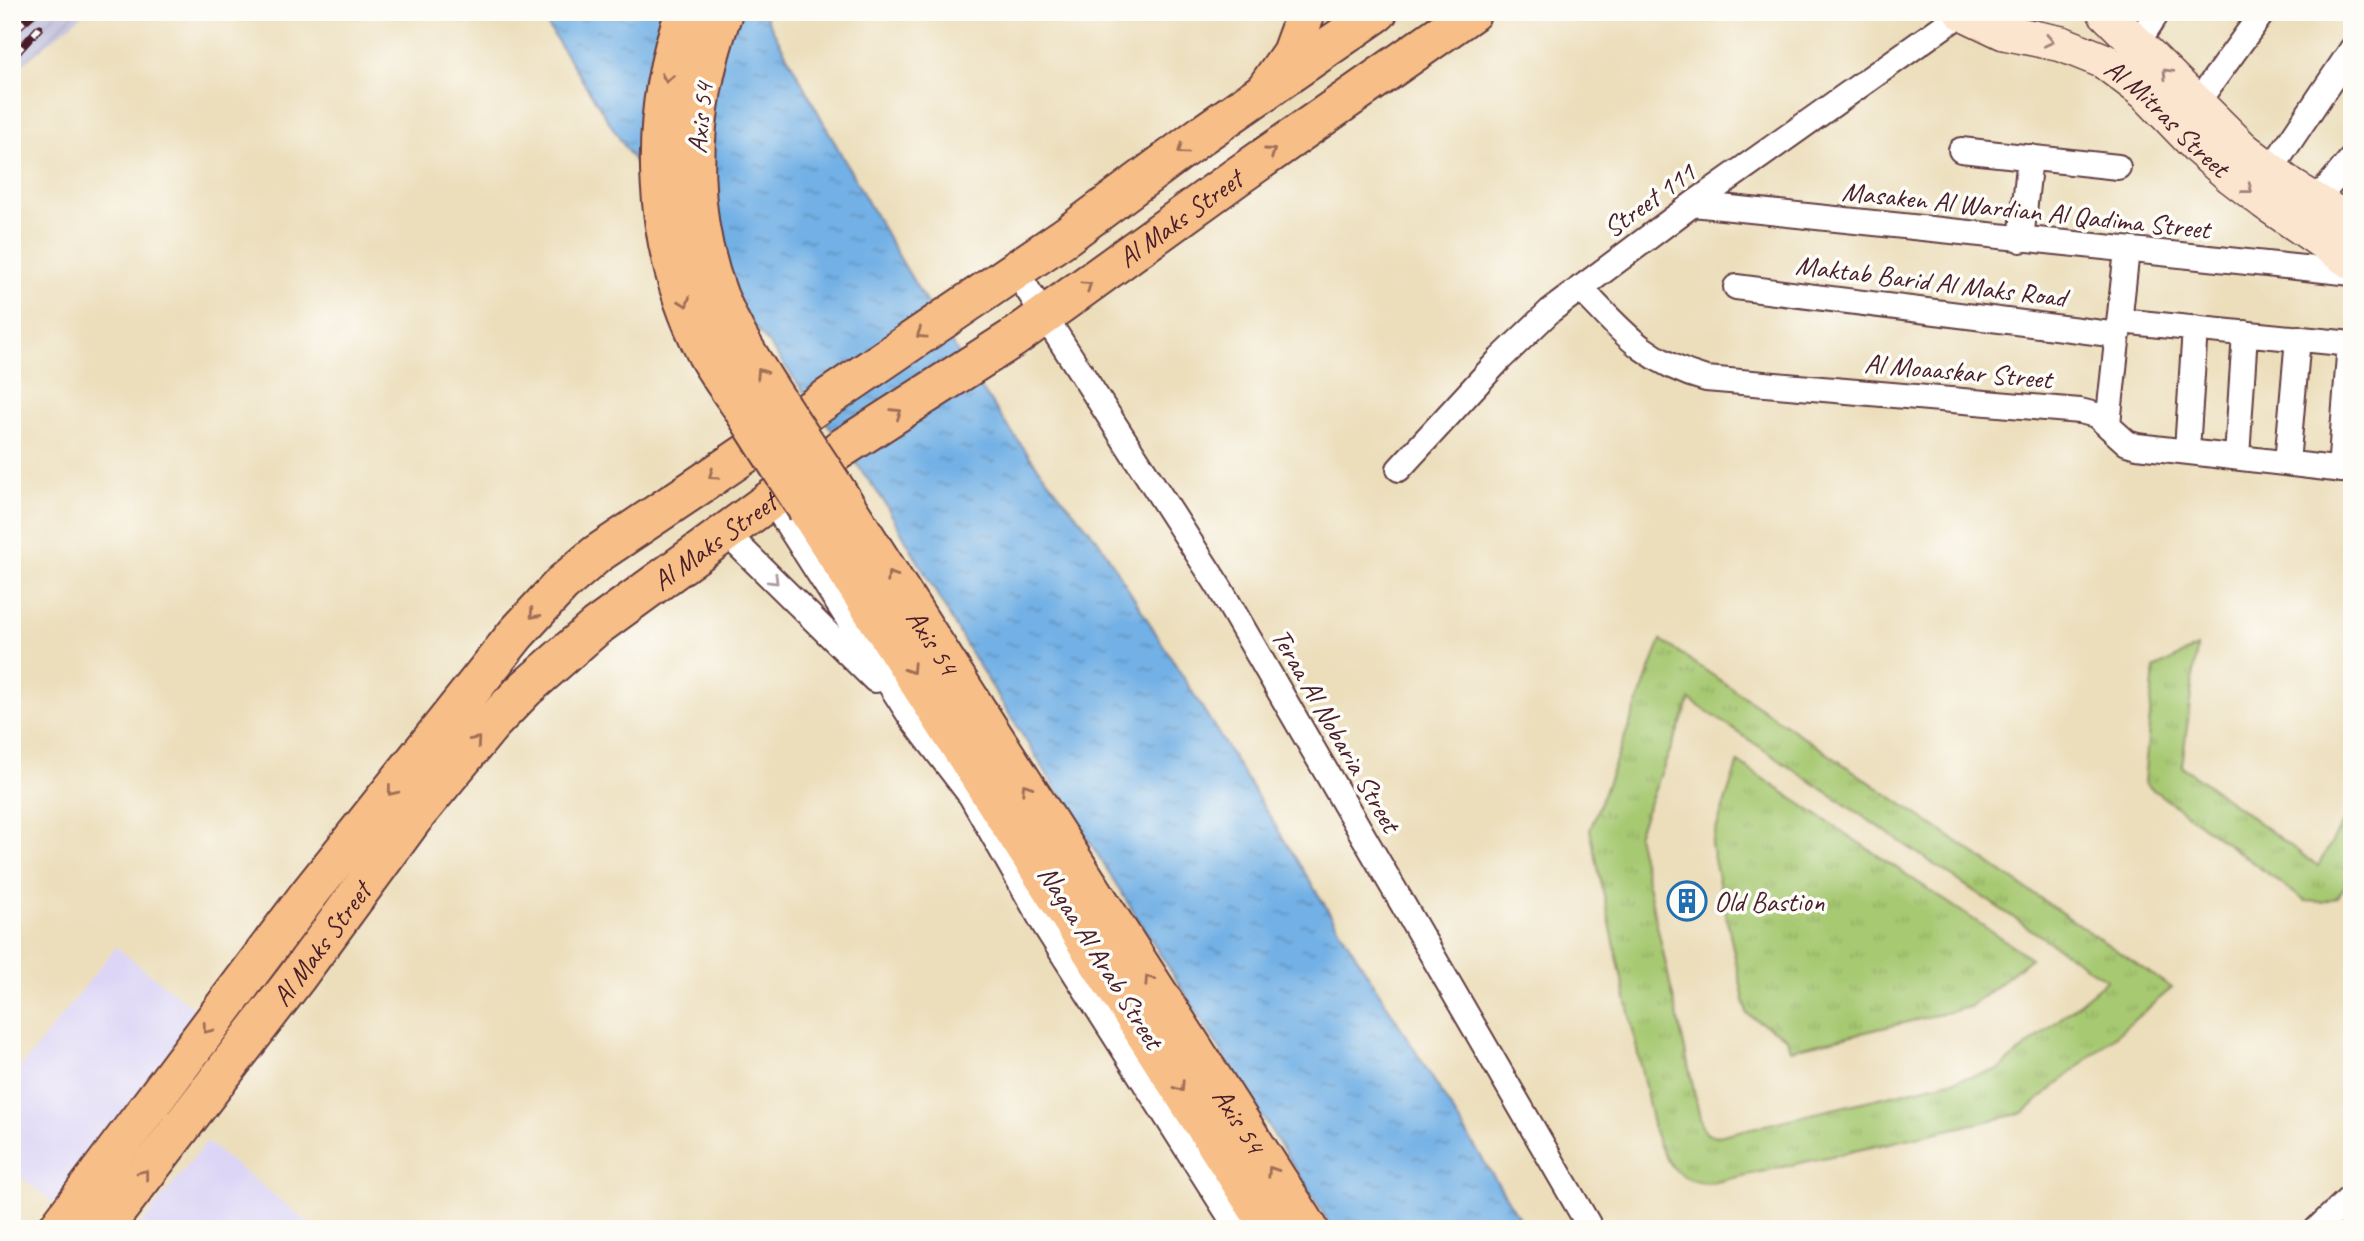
<svg xmlns="http://www.w3.org/2000/svg" width="2364" height="1241" viewBox="0 0 2364 1241" font-family="Caveat,sans-serif">
<style>
.built{fill:#dcd5f6}
.industrial{fill:url(#industrial-furrows)}
.grass{fill:url(#grass-tufts);stroke:#78744e;stroke-width:2;fill-rule:evenodd}
.water{fill:url(#water-ripples);stroke:#5e6888;stroke-width:2}
.lines{fill:none;stroke-linecap:round;stroke-linejoin:round}
.street-casing{stroke:#623c41;stroke-width:28}
.secondary-casing{stroke:#623c41;stroke-width:38}
.primary-casing{stroke:#623c41;stroke-width:42}
.highway-casing{stroke:#623c41;stroke-width:42}
.street{stroke:#fff;stroke-width:24}
.secondary{stroke:#fce5cf;stroke-width:35}
.primary{stroke:#f7be87;stroke-width:38}
.highway{stroke:#f7be87;stroke-width:38}
.tram{stroke:#4a1f2b;stroke-width:2}
.rail-casing{stroke:#4a1f2b;stroke-width:8}
.rail{stroke:#fdfcf7;stroke-width:5;stroke-dasharray:16;stroke-linecap:butt}
.highway-bridge-casing{stroke:#623c41;stroke-width:42;stroke-linecap:butt}
.highway-bridge{stroke:#f7be87;stroke-width:38}
.oneway{stroke:#a3827d}
.oneway2{stroke:#a06e59}
.oneway3{stroke:#ae9aa0}
.labels{text-anchor:middle;dominant-baseline:central;stroke-width:7;stroke-linejoin:round;paint-order:stroke}
.street-label{font-size:28px;fill:#4a1f2b;stroke:#fdfcf7}
.poi-label{font-size:28px;fill:#4a1f2b;stroke:#fdfcf7;text-anchor:start}
</style>
<defs>
<pattern id="industrial-furrows" width="10" height="10" patternUnits="userSpaceOnUse" patternTransform="scale(1.75)"><rect width="10" height="10" fill="#c2c1dc"/><path d="M-1 1l2-2M0 10L10 0M9 11l2-2" fill="none" stroke="#a8a5bd"/></pattern>
<pattern id="grass-tufts" width="24" height="20" patternUnits="userSpaceOnUse" patternTransform="scale(1.75)"><rect width="24" height="20" fill="#a7c972"/><path d="M3 7l-1-3M5 7V3M7 7l1-3M15 17l-1-3M17 17v-4M19 17l1-3" fill="none" stroke="#91ac63"/></pattern>
<pattern id="water-ripples" width="26" height="14" patternUnits="userSpaceOnUse" patternTransform="scale(1.75)"><rect width="26" height="14" fill="#72b0e5"/><path d="M2 4q2-2 4 0t4 0M15 11q2-2 4 0t4 0" fill="none" stroke="#608fba"/></pattern>
</defs>
<rect width="100%" height="100%" fill="#fdfcf7"/>
<filter id="ink" filterUnits="userSpaceOnUse"><feTurbulence type="fractalNoise" baseFrequency=".0143" numOctaves="2"/><feDisplacementMap in="SourceGraphic" scale="14" xChannelSelector="R" yChannelSelector="G"/><feConvolveMatrix kernelMatrix="1 2 1 2 8 2 1 2 1" color-interpolation-filters="sRGB"/></filter>
<filter id="wash" filterUnits="userSpaceOnUse"><feTurbulence type="fractalNoise" baseFrequency=".00686" numOctaves="4" result="noise"/><feDisplacementMap in="SourceGraphic" scale="28" xChannelSelector="R" yChannelSelector="G"/><feGaussianBlur stdDeviation="1.57" result="paint"/><feColorMatrix in="noise" values="0 0 0 0 0 0 0 0 0 0 0 0 0 0 0 0 0 1.4 0 .05"/><feComposite in="paint" operator="in"/></filter>
<g filter="url(#wash)">
<rect width="100%" height="100%" fill="#ecdebb"/>
<path class="built" d="M116,947L205,1017L57,1205L12,1170V1079Z
M206,1142L317,1229H138Z"/>
<path class="industrial" d="M12,12H86L24,63L12,75Z"/>
<path class="grass" d="M1661,640L2172,988L2023,1113L1711,1183C1679,1184 1665,1162 1655,1134L1590,830ZM1690,700L2106,980V981L1998,1070L1718,1136L1707,1134L1702,1127L1637,835Z
M2197,647L2182,766L2318,866L2352,807V874L2338,897L2323,902L2305,901L2144,783L2154,669Z
M1738,762L2031,958L1970,1007L1790,1050L1787,1038L1747,1014L1711,845Z"/>
<path class="water" d="M539,12H763C864,194 959,384 1098,540L1526,1229H1333L969,650L883,500L771,347L679,232Z"/>
</g>
<g filter="url(#ink)">
<g class="lines">
<g class="street-casing">
<path id="street" d="M2137,43L2158,12
M2196,104L2263,12
M1961,150L2118,167
M2270,171L2352,49
M2315,202L2352,158
M1693,204L2352,273
M2021,240L2030,157
M1015,270L1219,587L1591,1229
M1736,287L2118,335
M1580,288C1622,331 1645,362 1706,379L2080,411L2096,415L2127,443L2137,446L2352,471
M2120,321L2352,344
M2108,424L2127,250
M2187,450L2195,328
M2237,457L2245,333
M2287,463L2298,338
M1399,469L1500,359L1550,311L1693,204L1962,13
M2340,470L2350,343
M771,499L912,719L971,796L1045,926L1238,1229
M725,532L875,680
M2317,1229L2352,1196"/>
</g>
<g class="secondary-casing">
<g id="secondary">
<path id="s1" d="M1962,12L2004,32L2062,44L2104,61L2145,92L2199,148L2231,176L2265,202L2352,262"/>
<path d="M2105,12L2243,149L2292,187L2352,223"/>
</g>
</g>
<g class="primary-casing">
<g id="primary">
<path d="M57,1229L309,894L516,634L562,584L597,554L691,491L1066,236L1203,134L1378,12"/>
<path id="s2" d="M103,1229L296,978L412,820L492,723L525,689L596,627L839,450L1012,339L1235,178L1472,12"/>
</g>
</g>
<g class="highway-casing">
<g id="highway">
<path d="M1263,93L1291,53L1306,12"/>
<path id="s3" d="M837,492L1309,1229"/>
<path d="M807,509L1271,1229"/>
</g>
</g>
<use href="#street" class="street"/>
<use href="#secondary" class="secondary"/>
<use href="#primary" class="primary"/>
<use href="#highway" class="highway"/>
<path class="tram" d="M1974,12L1990,17L2010,12"/>
<g class="rail-casing">
<path id="rail" d="M12,32L35,12
M12,58L39,28"/>
</g>
<use href="#rail" class="rail"/>
<g class="highway-bridge-casing">
<path id="highway-bridge" d="M685,12C646,122 652,248 706,353C716,371 729,389 741,406C763,441 785,475 807,509
M723,12C685,117 682,239 739,339C769,392 805,442 837,492"/>
</g>
<use href="#highway-bridge" class="highway-bridge"/>
</g>
<defs><path id="oneway-chevron" d="M-2-3.5L2.5 0L-2 3.5" fill="none" stroke-width="1.6" stroke-linecap="round" stroke-linejoin="round" transform="scale(1.75)"/></defs>
<g class="oneway">
<use href="#oneway-chevron" transform="translate(2049 41) rotate(12)"/>
<use href="#oneway-chevron" transform="translate(2167 73) rotate(-134)"/>
<use href="#oneway-chevron" transform="translate(2248 189) rotate(38)"/>
</g>
<g class="oneway2">
<use href="#oneway-chevron" transform="translate(667 78) rotate(100)"/>
<use href="#oneway-chevron" transform="translate(1182 150) rotate(144)"/>
<use href="#oneway-chevron" transform="translate(1271 152) rotate(-35)"/>
<use href="#oneway-chevron" transform="translate(1087 286) rotate(-34)"/>
<use href="#oneway-chevron" transform="translate(685 302) rotate(70)"/>
<use href="#oneway-chevron" transform="translate(921 334) rotate(146)"/>
<use href="#oneway-chevron" transform="translate(761 373) rotate(-123)"/>
<use href="#oneway-chevron" transform="translate(897 413) rotate(-33)"/>
<use href="#oneway-chevron" transform="translate(713 475) rotate(145)"/>
<use href="#oneway-chevron" transform="translate(891 576) rotate(-123)"/>
<use href="#oneway-chevron" transform="translate(534 614) rotate(132)"/>
<use href="#oneway-chevron" transform="translate(911 669) rotate(57)"/>
<use href="#oneway-chevron" transform="translate(476 741) rotate(-49)"/>
<use href="#oneway-chevron" transform="translate(1026 788) rotate(-123)"/>
<use href="#oneway-chevron" transform="translate(392 791) rotate(129)"/>
<use href="#oneway-chevron" transform="translate(1149 980) rotate(-123)"/>
<use href="#oneway-chevron" transform="translate(207 1029) rotate(127)"/>
<use href="#oneway-chevron" transform="translate(1180 1087) rotate(57)"/>
<use href="#oneway-chevron" transform="translate(1272 1171) rotate(-123)"/>
<use href="#oneway-chevron" transform="translate(144 1174) rotate(-52)"/>
</g>
<use class="oneway3" href="#oneway-chevron" transform="translate(774 580) rotate(45)"/>
</g>
<defs>
<g id="building-ring" transform="scale(2.0125)"><circle r="9.5" fill="#fdfcf7" stroke="#1f6fb2" stroke-width="1.5"/><path d="M-4-6H4V6H1V3H-1V6H-4ZM-2.5-4.3h1.7v1.8h-1.7ZM.8-4.3h1.7v1.8H.8ZM-2.5-1h1.7V.8h-1.7ZM.8-1h1.7V.8H.8Z" fill="#1f6fb2"/></g>
</defs>
<g fill-rule="evenodd">
<use href="#building-ring" x="1687" y="901"/>
</g>
<g class="labels">
<g class="street-label">
<text transform="translate(700 118) rotate(-84)">Axis 54</text>
<text stroke="none"><textPath href="#s1" startOffset="236">Al Mitras Street</textPath></text>
<text transform="translate(1649 200) rotate(-36)">Street 111</text>
<text transform="translate(2026 210) rotate(6)">Masaken Al Wardian Al Qadima Street</text>
<text stroke="none"><textPath href="#s2" startOffset="1493">Al Maks Street</textPath></text>
<text transform="translate(1931 281) rotate(7)">Maktab Barid Al Maks Road</text>
<text transform="translate(1958 371) rotate(5)">Al Moaaskar Street</text>
<text stroke="none"><textPath href="#s2" startOffset="926">Al Maks Street</textPath></text>
<text stroke="none"><textPath href="#s3" startOffset="178">Axis 54</textPath></text>
<text transform="translate(1336 730) rotate(60)">Teraa Al Nobaria Street</text>
<text stroke="none"><textPath href="#s2" startOffset="359">Al Maks Street</textPath></text>
<text transform="translate(1101 957) rotate(58)">Nagaa Al Arab Street</text>
<text stroke="none"><textPath href="#s3" startOffset="746">Axis 54</textPath></text>
</g>
<g class="poi-label">
<text x="1714" y="901">Old Bastion</text>
</g>
</g>
<rect width="2364" height="1241" fill="none" stroke="#fdfcf7" stroke-width="42"/>
</svg>
